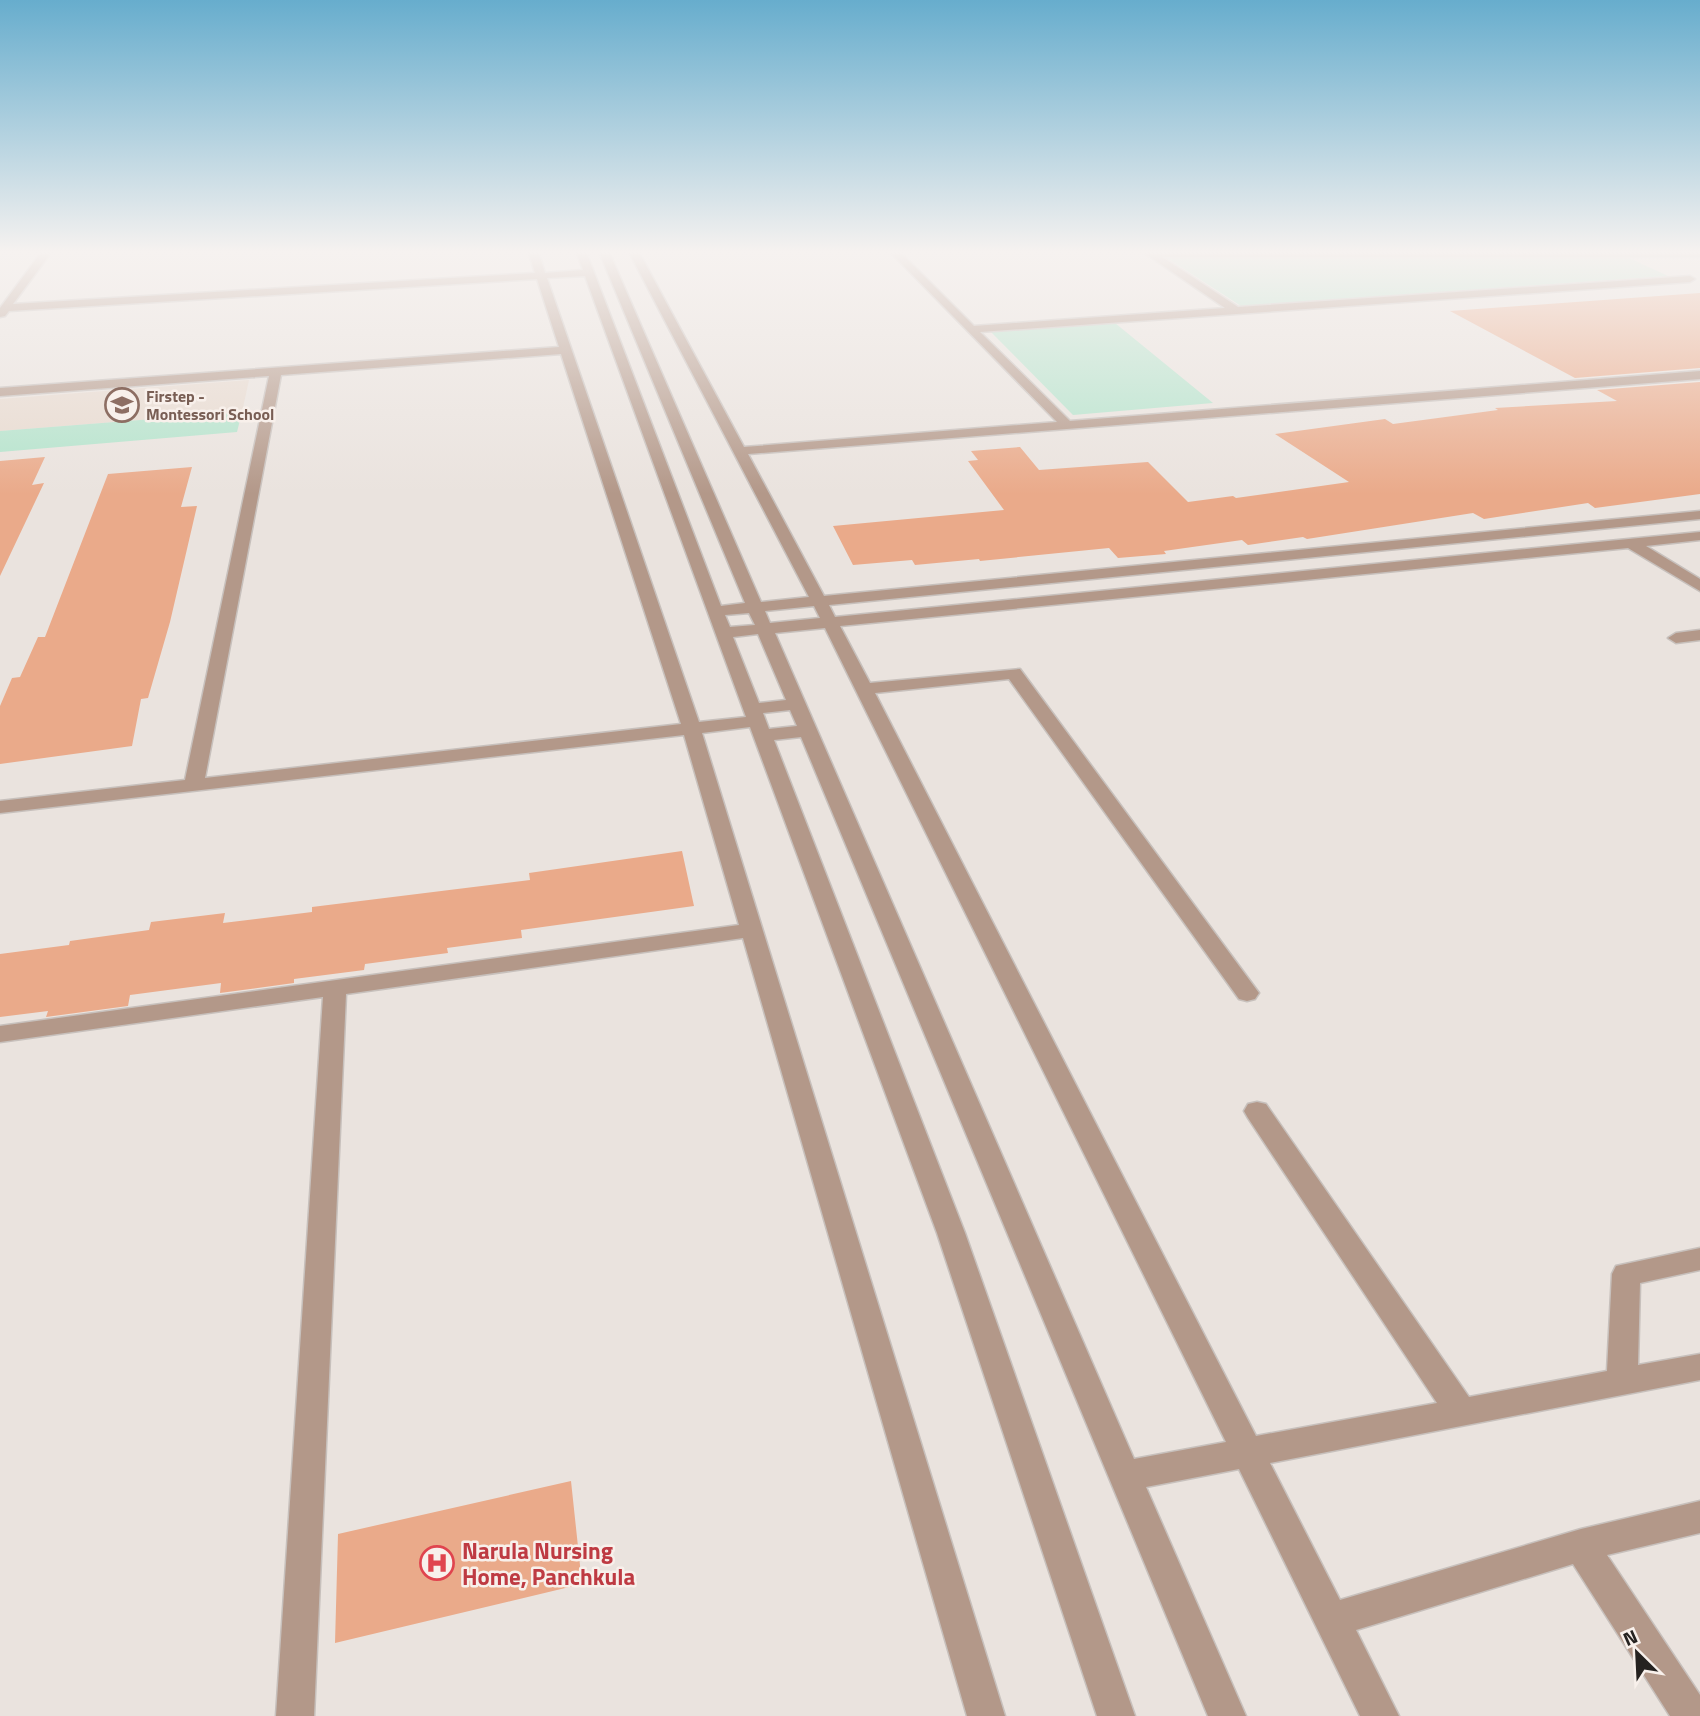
<svg xmlns="http://www.w3.org/2000/svg" width="1700" height="1716" viewBox="0 0 1700 1716" font-family="'Titillium Web',sans-serif">
<style>
.built{fill:#e7d9ce}
.green{fill:#b2e3cb}
.building{fill:#eaaa8a}
.lines{fill:none;stroke-linecap:round;stroke-linejoin:round}
.minor-casing{stroke:#c7c0bc;stroke-width:3}
.minor{fill:#b39889;fill-rule:evenodd}
.labels{text-anchor:middle;dominant-baseline:central;stroke-width:5;stroke-linejoin:round;paint-order:stroke}
.far-education-label{font-size:16px;font-weight:bold;fill:#785e54;stroke:#f8f0eb;text-anchor:start}
.near-health-label{font-size:23px;font-weight:bold;fill:#be3a42;stroke:#f8f0eb;text-anchor:start}
</style>
<rect width="100%" height="100%" fill="#eae3de"/>
<path class="built" d="M249,380L242,412L0,431V399Z"/>
<path class="green" d="M1627,257L1668,276L1241,306L1167,258Z
M1115,323L1213,403L1073,415L991,332Z
M242,412L237,432L0,452V431Z"/>
<path class="building" d="M1700,293V368L1575,378L1450,311Z
M1700,382V494L1595,508L1588,503L1484,519L1473,513L1307,539L1303,537L1248,545L1242,540L1164,551L1166,554L1118,558L1109,548L980,561L979,559L915,565L912,560L853,565L833,526L1004,510L968,461L978,460L971,451L1020,447L1039,470L1148,462L1188,502L1233,496L1236,498L1349,482L1275,434L1385,419L1393,424L1498,410L1495,408L1617,401L1597,390Z
M45,457L32,485L44,483L0,576V461Z
M192,467L181,507L197,506L170,622L148,698L141,699L132,746L0,764V706L12,678L20,677L38,637H45L108,474Z
M682,851L694,906L521,930L522,938L447,948L448,953L365,964L364,970L294,979V983L220,993L221,983L130,995L128,1006L46,1017L48,1011L0,1017V954L69,945L70,941L149,930L151,922L225,913L223,923L312,912V907L530,880L529,873Z
M571,1481L582,1584L335,1643L338,1534Z"/>
<g class="lines">
<g class="minor-casing">
<path id="minor" d="M40,254H50L13,304L535,273L529,254H539L545,273L583,270L577,254H587L721,606L745,603L600,254H610L761,602L809,597L630,254H640L744,447L1057,422L892,254H902L974,326L1225,308L1146,254H1700V257H1162L1238,307L1690,276L1695,279L1690,282L980,332L1070,421L1700,371V379L748,454L824,596L1700,511V519L829,605L835,617L1700,532V540L1646,546L1700,579V591L1628,548L840,626L870,683L1020,669L1259,993L1255,999L1247,1001L1239,999L1009,679L875,693L1256,1436L1437,1403L1248,1118L1244,1111L1248,1104L1257,1102L1266,1104L1469,1397L1607,1371L1612,1274L1616,1266L1700,1248V1270L1640,1283L1638,1365L1700,1354V1380L1270,1463L1340,1600L1581,1529L1700,1501V1533L1607,1555L1700,1695V1716H1670L1573,1564L1356,1630L1399,1716H1360L1239,1469L1146,1487L1246,1716H1208L801,737L774,740L965,1233L1135,1716H1097L937,1233L750,727L702,733L1005,1716H967L743,938L346,994L314,1716H276L323,997L0,1042V1026L739,925L684,735L0,813V801L185,780L269,376L0,396V388L559,347L537,279L9,311L5,316L0,317V308ZM585,276L746,717L699,722L547,278ZM561,354L681,724L205,778L281,375ZM814,606L820,618L770,623L765,611ZM749,613L755,625L730,627L725,615ZM825,628L1226,1442L1134,1459L775,633ZM758,634L786,700L759,703L733,637ZM790,710L797,726L769,729L763,713Z
M1700,630V640L1676,643L1668,638L1676,633Z"/>
</g>
<use href="#minor" class="minor"/>
</g>
<linearGradient id="sky" x2="0" y2="1"><stop stop-color="#67adcd"/><stop offset="0.51" stop-color="#f6f2f0"/><stop offset="1" stop-color="#f6f2f0" stop-opacity="0"/></linearGradient>
<rect width="1700" height="494" fill="url(#sky)"/>
<defs>
<g id="school-ring" transform="scale(1.75)"><circle r="9.5" fill="#f8f0eb" stroke="#8d6e63" stroke-width="1.5"/><path d="M0-5L7-2L0 1L-7-2ZM-4 1L0 2.5L4 1V4Q0 6-4 4Z" fill="#8d6e63"/></g>
<g id="hospital-ring" transform="scale(1.75)"><circle r="9.5" fill="#f8f0eb" stroke="#e0444e" stroke-width="1.5"/><path d="M-5-5h3v3.5h4V-5h3V5h-3V1.5h-4V5h-3Z" fill="#e0444e"/></g>
</defs>
<g fill-rule="evenodd">
<use href="#school-ring" x="122" y="405"/>
<use href="#hospital-ring" x="437" y="1563"/>
</g>
<g class="labels">
<g class="far-education-label">
<text x="146" y="396">Firstep -<tspan x="146" dy="18">Montessori School</tspan></text>
</g>
<g class="near-health-label">
<text x="462" y="1550">Narula Nursing<tspan x="462" dy="26">Home, Panchkula</tspan></text>
</g>
</g>
<g transform="translate(1637 1653) rotate(336)" stroke="#f8f0eb" stroke-width="5" paint-order="stroke">
<path d="M0-5L12 26L0 18L-12 26Z" fill="#252220"/>
<text y="-10" font-size="19" font-weight="bold" text-anchor="middle" fill="#252220">N</text>
</g>
</svg>
